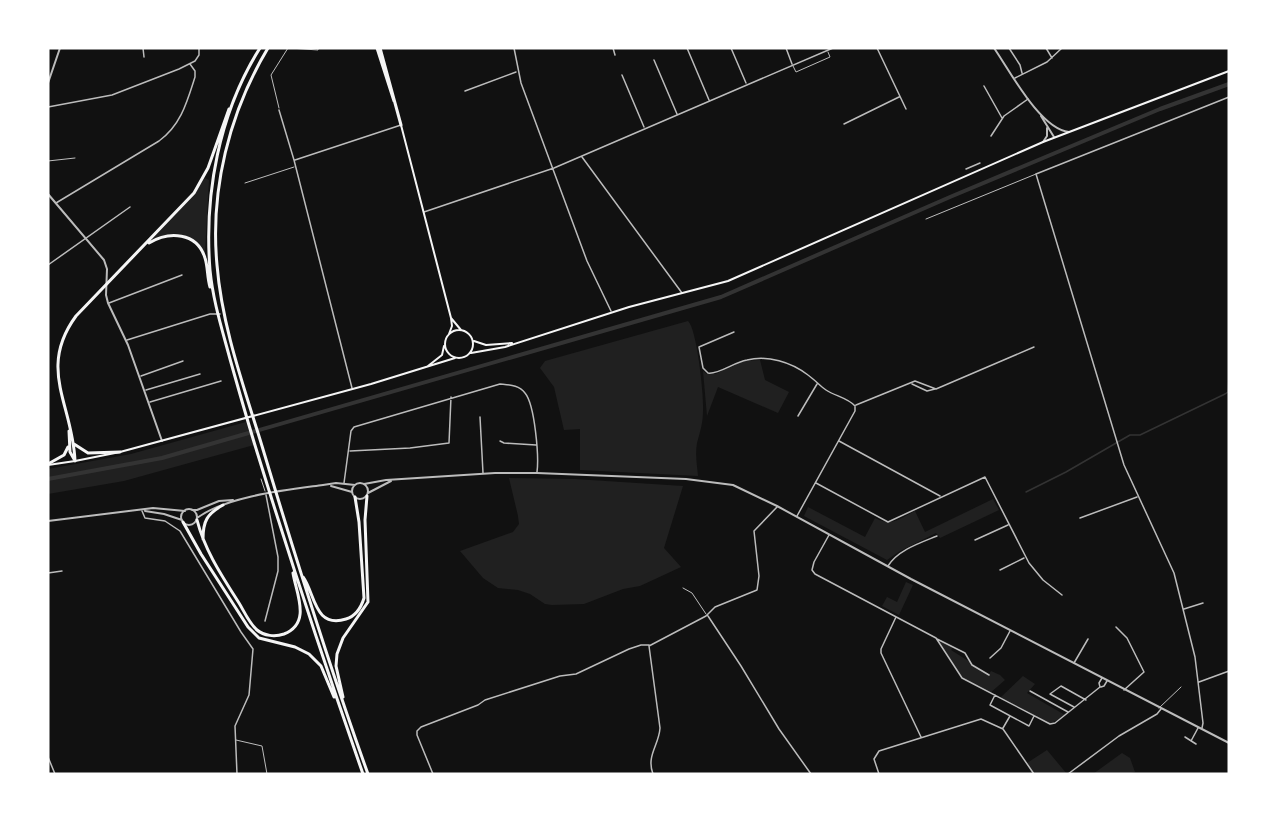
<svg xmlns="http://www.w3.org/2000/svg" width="1277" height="822" viewBox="0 0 1277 822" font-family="Karla,sans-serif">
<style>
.green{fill:#202020}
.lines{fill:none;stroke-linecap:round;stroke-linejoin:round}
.stream{stroke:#333;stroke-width:1.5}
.canal{stroke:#333;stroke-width:4}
.service{stroke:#bcbcbc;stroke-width:1}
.pedestrian{stroke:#bcbcbc;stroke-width:1.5}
.minor{stroke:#bcbcbc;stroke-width:1.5}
.tertiary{stroke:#bcbcbc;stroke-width:2}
.secondary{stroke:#f5f5f5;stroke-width:2}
.primary{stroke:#f5f5f5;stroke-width:2}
.trunk{stroke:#f5f5f5;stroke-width:3}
</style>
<rect width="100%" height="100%" fill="#111"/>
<path class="green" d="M205,178L209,180L205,253C188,228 169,230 145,244L186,202Z
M688,321C697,329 704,396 703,411C703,423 700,432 697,443C695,454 697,465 698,476L580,470V429L564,430L554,387L540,368L545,361Z
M760,360L765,380L789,392L778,413L718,387L707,416L703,371L707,374H716L730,366L744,361Z
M246,422L254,445L124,481L48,494V469L131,454Z
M509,478L575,479L683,486L664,548L681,567L640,586L623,589L584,604L552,605L545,604L530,594L518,590L498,588L483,578L460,551L513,532L519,524L518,516Z
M993,499L999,510L940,538L936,533L900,551L887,560L804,516L808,507L865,537L875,518C892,527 899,519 915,511L925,532Z
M906,582L913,585L899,615L882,606L887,597L897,602Z
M936,638L953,647L951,650L989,674L991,671L1000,675L1005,680L990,693L962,678Z
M1023,676L1035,684L1027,693L1065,715L1050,724L1000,698Z
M1047,750L1067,774H1034L1027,763Z
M1122,753L1130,758L1135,772L1127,774H1093Z"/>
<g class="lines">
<path class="stream" d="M1026,492L1066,472L1130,435H1140L1225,394L1228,392L1229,378"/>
<path class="canal" d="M48,479L162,458L721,297L950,197L1160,109L1229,84"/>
<path class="service" d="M290,48L318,50V48
M793,66L796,72L830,57L828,52
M279,108L271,75L288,48
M48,161L75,158
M245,183L294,167
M926,219L1036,174
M261,479L265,491
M683,588L692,593L706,614
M1159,708L1181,687
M236,740L262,746L267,774"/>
<path class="pedestrian" d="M966,169L980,163
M1185,737L1196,744
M1191,741L1198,728"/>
<path class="minor" d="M143,48L144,57
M514,48L521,83L587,261L611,311
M613,48L615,55
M687,48L709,100
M731,48L746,83
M786,48L792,64
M877,48L906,109
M1009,48L1020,65L1022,73
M1046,48L1052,58
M654,60L677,114
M622,75L644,127
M1015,78L1047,62L1062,48
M984,86L1002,118
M465,91L516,72
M48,107L112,95L179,69L195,61L199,55V48
M279,110L294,160L352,388
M844,124L899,97
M991,136L1004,116L1028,99
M582,157L682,293
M295,160L401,125
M56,203L159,141C181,125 187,102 195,77V71L190,64
M424,212L554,168L833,48
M48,265L130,207
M109,303L182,275
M734,332L699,347L703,368L708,373C718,375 734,362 747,360C768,355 791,362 808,375C815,380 820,386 826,390C835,396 848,398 855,406
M127,340L210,314H220
M141,376L183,361
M912,384L927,391L935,389
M146,390L200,374
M150,402L221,381
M856,405L915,381L936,389L1034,347
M798,416L817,384
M480,417L483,473
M500,441L504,443L536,445
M839,441L940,496
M350,451L410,448L449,443L451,397
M344,483L351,431L354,427L500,384C510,385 519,385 525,393C535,405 539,457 537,472
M816,483L888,522L985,477L1029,563L1043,580L1062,595
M142,511L145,518L165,521L180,531L241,632L253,649L249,695L235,726L237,774
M797,516L855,411V407
M1080,518L1137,497
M829,535L814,562L812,570L815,574L936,638L962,678L1050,724L1055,723L1100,687L1099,683L1102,678
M975,540L1008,525
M888,566C898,550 920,543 937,536
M1000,570L1024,558
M48,573L62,571
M1184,609L1203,603
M708,616L741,666L779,729L811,774
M896,617L881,649V653L921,737
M265,621L278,571V557L266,495
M1116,627L1127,638L1144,672L1124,690
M937,639L965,653L972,665L989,675
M990,658L1001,648L1010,631
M1074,663L1088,639
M1199,682L1229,671
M1101,687L1104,686L1107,681
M1030,691L1068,712
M995,695L990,705L1029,726L1034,716
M1074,707L1050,694L1061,686L1086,700
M1003,728L1010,716
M1202,728L1203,723L1195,657L1174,573L1124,465L1036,174L1229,97
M48,757L55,774
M433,774L417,735V731L421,727L478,705L485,700L560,676L576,674L629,649L641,645H649
M653,774C646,756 659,745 660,728L649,646L706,616L715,607L757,590L759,576L754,531L777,507
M879,774L874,759L879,751L981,719L1003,729L1034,774
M1068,774L1119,736L1157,714L1161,709"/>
<path class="tertiary" d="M994,48C1010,71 1040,129 1069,132
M48,83L60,48
M1041,116L1054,137
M1043,142L1047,136V128
M48,194L104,260L107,269L106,295L108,303L128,345L162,441
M352 491a8 8 0 1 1 16 0a8 8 0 1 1-16 0Z
M364,484L386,480L495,473H537L686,479L733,485L777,506L911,579L1229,743
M331,486L352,492
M368,493L391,481
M181 517a8 8 0 1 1 16 0a8 8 0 1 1-16 0Z
M192,510H197L219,501L233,500
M145,511L164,514L182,520
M197,518C227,496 286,490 323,485L336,483L355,485
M48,521L153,508L185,511"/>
<path class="secondary" d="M48,465L75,461"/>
<path class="primary" d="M401,125L451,318L452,326L449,334
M451,318L461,330
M445 344a14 14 0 1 1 28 0a14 14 0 1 1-28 0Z
M474,341L486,345L512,343
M471,353L505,347L629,307L728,281L1043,142L1229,71
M428,366L442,355L444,346
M75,461L120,452L371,384L455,358"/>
<path class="trunk" d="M260,48C219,113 204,194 210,270C213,301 222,329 230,359C239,391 248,423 258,455C291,562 326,668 363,774
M268,48C229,113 210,190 217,265C222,327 244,387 262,446C295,556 329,666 368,774
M377,48L394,101
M380,48L401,125
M149,243C169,231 197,232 205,258C208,267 207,277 210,287
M69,431L70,452L74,459
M74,444L88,453L120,452
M75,461C73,405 37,369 76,316L194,193L208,168L229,109
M48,464L64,455L68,447
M197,520C205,551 222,576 239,603C244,611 249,623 257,630C264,636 275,637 284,634C312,623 296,593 293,573
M183,522L201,554L248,627L259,638L295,647L309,654L321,666L334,697
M203,539C203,521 207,514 223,505
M303,577C315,593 314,629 346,619C356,616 361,608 364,598L359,522L355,497
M343,697L336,666L337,654L343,638L368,602L365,520L367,496"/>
</g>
<rect width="1277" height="822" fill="none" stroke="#ffffff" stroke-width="99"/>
</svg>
